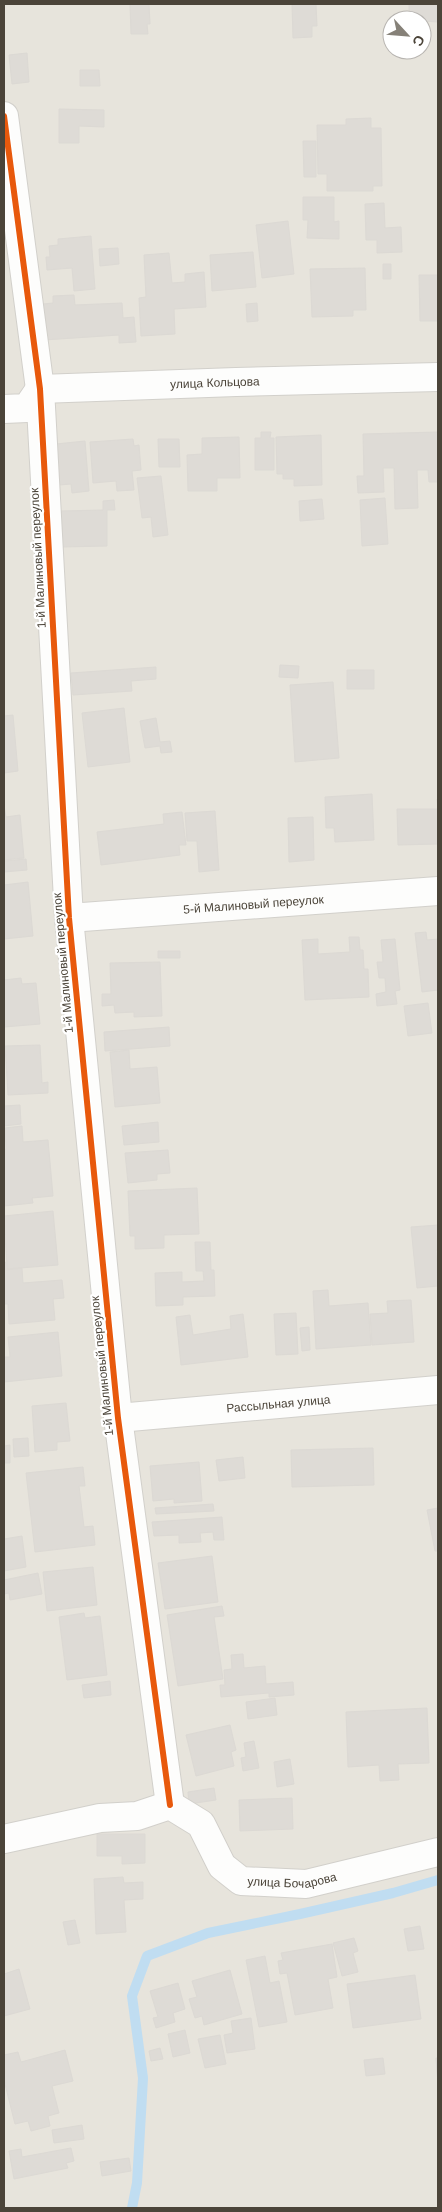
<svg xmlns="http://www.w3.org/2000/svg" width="442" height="2212" viewBox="0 0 442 2212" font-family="Helvetica,sans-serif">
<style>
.residential{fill:#e7e4dc;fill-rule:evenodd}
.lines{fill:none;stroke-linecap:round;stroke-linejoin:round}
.stream{stroke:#c0ddf1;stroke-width:10}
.building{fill:#dedbd6;stroke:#dcd9d4}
.minor-casing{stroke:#d2d0cb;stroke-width:30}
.minor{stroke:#fdfdfc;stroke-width:28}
.cycleway-casing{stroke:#fff;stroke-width:9}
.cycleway{stroke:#e8590c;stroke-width:6}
.labels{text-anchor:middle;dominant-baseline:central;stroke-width:4.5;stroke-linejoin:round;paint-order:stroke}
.street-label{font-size:12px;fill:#4b4439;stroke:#fff}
</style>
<rect width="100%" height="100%" fill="#f4f2ee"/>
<path class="residential" d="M4,4H438V2208H4ZM392,20H422V50H392Z"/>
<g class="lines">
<path class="stream" d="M132,2208L137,2183L143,2078L132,1996L147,1956L208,1933L300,1914L393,1893L438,1880"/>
</g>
<path class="building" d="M130,4H149L150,24H147L148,34H131Z
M292,4H316L317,26H312V37L293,38Z
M409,4H438V22L409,20Z
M27,53L29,82L12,84L9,55Z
M80,70H99L100,86H80Z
M59,109L104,110V127L79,126V143H59Z
M371,118V128H381L382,186H373V191H327V174H318L317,125H346V119Z
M303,141H316V177H304Z
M303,197H334V222L339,221V239L307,238L308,220H303Z
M384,203L385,228L401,227L402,252L377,253V240H366L365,204Z
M288,221L294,274L262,278L256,225Z
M91,236L95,289L74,291L72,268L47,270L46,257H50L49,246L58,245V239Z
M118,248L119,264L100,266L99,249Z
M253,252L256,287L212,291L210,255Z
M169,253L172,283L185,282V274L204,272L206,307L174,309L175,334L141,336L139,298L146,297L144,255Z
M383,264H391V279H383Z
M365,268L366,310H353V316L312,317L310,269Z
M419,275H438V321H420Z
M74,295L75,305L122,303L123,318L134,317L136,342L119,343V335L44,340L43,304L53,303V296Z
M257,303L258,321L247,322L246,304Z
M261,432H271L270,438H274V470H255V438H261Z
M438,432V482H429L428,470H417L418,508L395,509L394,468H383L384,492L358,493L357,476H364L363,434Z
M321,435L322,485L294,486V479H283V474H277L276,437Z
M239,437L240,478H217V491H188L187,455L202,454V438Z
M133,439L134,446L139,445L141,470L132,471L134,490L117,491L116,481L93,483L90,442Z
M158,439H179L180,467H159Z
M85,441L89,491L72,493L71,484L59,485L56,444Z
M161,476L168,535L153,537L151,517L142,518L137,478Z
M385,498L388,544L362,546L360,500Z
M322,499L324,519L300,521L299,501Z
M114,500L115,510H107V546L61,547V511L103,510V501Z
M280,665L299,666L298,678L279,677Z
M156,667V679L131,681L132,691L73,695L71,673Z
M347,670H374V689H347Z
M333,682L339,758L295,762L290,685Z
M124,708L130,762L88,767L82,713Z
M13,715L18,771L4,773V716Z
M156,718L160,742L170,741L172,752L161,753L160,746L145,748L140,721Z
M372,794L374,840L335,842L334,828H326L325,797Z
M437,799H438V844L398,845L397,809H438Z
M4,805L6,817L20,815L24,858L4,860Z
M215,811L219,870L199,872L197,841H187L185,813Z
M182,812L186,845H179L180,855L101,865L97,832L164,824L163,814Z
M313,817L314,860L289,862L288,818Z
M26,859L27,870L4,872V861Z
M28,882L33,936L4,939V885Z
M426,932L427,940L438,939V990L422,992L415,933Z
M349,937H359L360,950H363L364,969H368L369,997L305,1000L302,940L318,939V954L350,952Z
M395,939L400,990L395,991L397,1004L377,1006L376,994L386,992L385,978H379L377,962H383L381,940Z
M158,951H180V958H158Z
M160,962L162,1016L134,1017V1012L115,1013L114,1005L102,1006V994H111L110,963Z
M21,978L22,984L36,983L40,1024L4,1027V980Z
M428,1003L432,1033L408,1036L404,1006Z
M169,1027L170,1046L105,1051L104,1032Z
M40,1045L42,1083L48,1082V1093L8,1095L5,1046Z
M129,1050L130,1069L157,1067L160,1103L115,1107L110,1052Z
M20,1105L21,1124L4,1126V1106Z
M158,1122L159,1142L124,1145L122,1126Z
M22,1126L23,1142L48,1140L53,1196L32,1198L33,1203L4,1206V1150L6,1149L5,1128Z
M168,1150L170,1173L157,1174V1180L128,1183L125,1153Z
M197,1188L199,1234L164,1235V1248L135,1249V1236H130L128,1191Z
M53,1211L58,1265L7,1269L4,1216Z
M438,1225V1250H436L438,1286L417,1288L411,1227Z
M195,1242H210L211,1270H214L215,1296L183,1297V1305L156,1306L155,1273L182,1272V1282L204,1281L203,1271H196Z
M6,1262V1270L22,1268L23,1283L62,1280L64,1298L53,1299L55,1320L9,1324L8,1304H4V1263Z
M328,1290L329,1306L368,1303L371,1345L316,1349L313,1291Z
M411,1300L414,1342L372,1345L370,1314L388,1313L387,1301Z
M296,1313L298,1354L276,1355L274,1314Z
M243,1314L248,1357L181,1365L176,1317L190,1315L193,1335L231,1329L230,1316Z
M309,1327L310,1350L302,1351L300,1328Z
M58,1332L62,1376L4,1382V1357H10L8,1337Z
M66,1403L70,1441L57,1442V1450L35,1452L32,1406Z
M28,1438L29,1456L14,1457L13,1439Z
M10,1445V1463H4V1446Z
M373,1448L374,1485L292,1487L291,1450Z
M243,1457L245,1478L219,1481L216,1460Z
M199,1462L202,1501L174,1503V1499L153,1501L150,1466Z
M83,1467L85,1486H79L84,1527L93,1526L95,1545L35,1552L26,1473Z
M213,1504L214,1511L156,1514L155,1508Z
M438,1508V1551H435L427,1510Z
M222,1517L224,1540H214L213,1532L200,1533L201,1542L179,1543V1535L154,1536L152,1522Z
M22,1536L26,1567L4,1571V1539Z
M212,1556L218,1602L165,1609L158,1563Z
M93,1567L97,1605L47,1611L43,1572Z
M38,1573L42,1594L10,1600L9,1593L4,1594V1580Z
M222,1606L224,1616L214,1617L223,1679L178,1686L167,1615Z
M84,1613L85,1618L100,1616L107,1675L67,1680L59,1617Z
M243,1654L244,1668L265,1666L266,1684L293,1682L294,1695L269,1697V1693L221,1697L220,1685H225L224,1670L232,1669L231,1655Z
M110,1681L111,1695L84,1698L82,1685Z
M275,1698L277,1715L248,1719L246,1702Z
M427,1708L429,1763L398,1764L399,1780L380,1781L379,1765L348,1767L346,1712Z
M230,1725L236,1750L231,1752L234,1766L196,1776L186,1735Z
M254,1741L259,1768L243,1771L241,1758L246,1757L244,1743Z
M290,1759L294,1784L277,1787L274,1762Z
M214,1788L216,1800L189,1804L188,1792Z
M292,1798L293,1829L240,1831L239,1800Z
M97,1834H145V1863L122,1864V1856H97Z
M123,1877L124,1883L143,1882V1899L124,1900L126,1932L96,1934L94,1879Z
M75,1920L80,1943L68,1945L63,1922Z
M420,1926L424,1949L408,1951L404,1929Z
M354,1938L358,1951L353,1953L358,1972L342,1976L333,1943Z
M332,1944L337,1977L328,1979L333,2008L295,2015L287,1973L280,1974L278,1961L283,1960L281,1953Z
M265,1956L270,1983L279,1981L287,2022L259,2027L246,1960Z
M19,1969L30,2009L4,2016V1974Z
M230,1970L242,2014L204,2025L202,2016L195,2018L189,1999L197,1997L192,1981Z
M415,1975L421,2019L353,2028L347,1984Z
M178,1983L185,2009L173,2013L175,2022L156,2028L153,2018L158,2017L150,1991Z
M251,2018L255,2049L227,2053L224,2035L233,2033L231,2021Z
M185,2030L190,2053L173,2057L168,2034Z
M220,2035L226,2064L205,2068L198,2039Z
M160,2048L163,2059L151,2061L149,2051Z
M65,2050L73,2081L52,2086L59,2113L48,2116L50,2126L31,2131L28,2121L15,2124L4,2080V2055L18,2052L21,2062Z
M383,2058L385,2074L366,2076L364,2060Z
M436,2058H438V2084Z
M82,2125L84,2139L54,2143L52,2130Z
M71,2148L74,2161L66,2163L68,2168L14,2179L9,2151L21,2149L22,2157Z
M129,2158L131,2171L102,2176L100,2162Z"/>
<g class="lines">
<g class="minor-casing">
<g id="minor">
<path d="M4,116L40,389L69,918L118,1418L170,1805"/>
<path id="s1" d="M4,409L27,408L40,389L236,382L438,377"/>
<path id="s2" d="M69,918L438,891"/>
<path id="s3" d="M118,1418L438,1390"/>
<path id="s4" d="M4,1839L100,1818L137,1816L170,1805L201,1824L222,1866L241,1881L306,1884L438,1852"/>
</g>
</g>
<use href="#minor" class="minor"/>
<g class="cycleway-casing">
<path id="cycleway" d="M4,116L40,389L69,918L118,1418L170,1805"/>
</g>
<use href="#cycleway" class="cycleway"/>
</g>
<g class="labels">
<g class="street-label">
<text stroke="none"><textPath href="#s1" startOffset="221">улица Кольцова</textPath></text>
<text transform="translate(38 558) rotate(-93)">1-й Малиновый переулок</text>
<text stroke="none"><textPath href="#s2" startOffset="185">5-й Малиновый переулок</textPath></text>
<text transform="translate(63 963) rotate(-95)">1-й Малиновый переулок</text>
<text transform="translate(102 1366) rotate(-96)">1-й Малиновый переулок</text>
<text stroke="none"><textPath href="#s3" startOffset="161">Рассыльная улица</textPath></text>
<text stroke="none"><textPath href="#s4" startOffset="329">улица Бочарова</textPath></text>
</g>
</g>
<rect width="442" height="2212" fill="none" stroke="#4b4439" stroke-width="10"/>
<g transform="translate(407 35) rotate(116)"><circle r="24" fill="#ffffff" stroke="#b7b4b0"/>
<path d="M0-4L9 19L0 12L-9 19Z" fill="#868178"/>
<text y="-8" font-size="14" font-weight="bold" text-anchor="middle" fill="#4b4439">С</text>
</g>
</svg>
